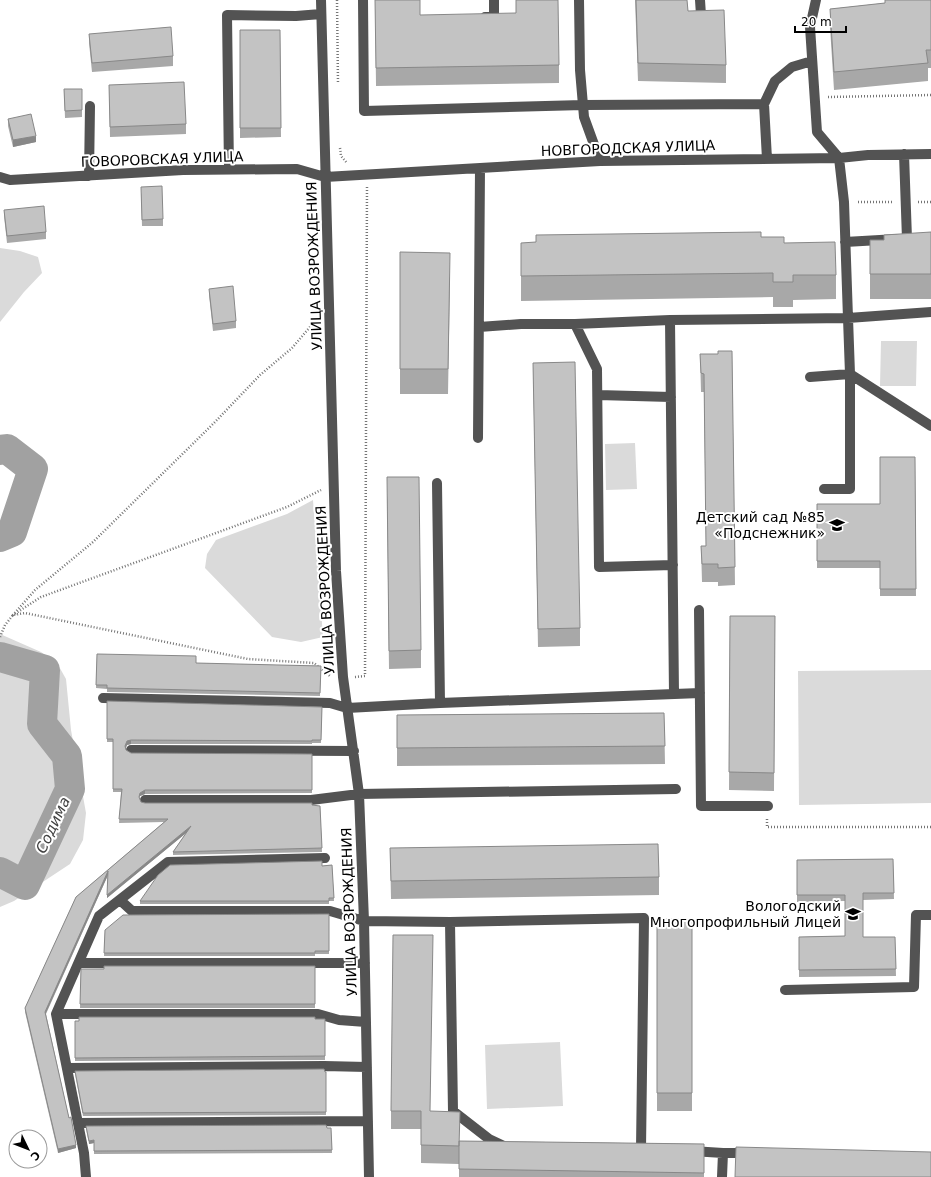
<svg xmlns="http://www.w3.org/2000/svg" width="931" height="1177" viewBox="0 0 931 1177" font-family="'DejaVu Sans',sans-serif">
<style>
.green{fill:#dadada}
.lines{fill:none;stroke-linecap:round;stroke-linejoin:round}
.river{stroke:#a1a1a1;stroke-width:30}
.path{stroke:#757575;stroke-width:2.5;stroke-dasharray:1 2;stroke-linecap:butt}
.minor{stroke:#535353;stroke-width:10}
.wall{fill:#a8a8a8}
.shaded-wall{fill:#888}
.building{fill:#c3c3c3;stroke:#888}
.labels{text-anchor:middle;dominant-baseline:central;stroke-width:4;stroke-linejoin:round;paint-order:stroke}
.street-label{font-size:14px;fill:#000;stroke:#fff}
.poi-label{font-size:14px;fill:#000;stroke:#fff;text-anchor:end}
.water-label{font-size:15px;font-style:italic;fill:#424242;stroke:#fff}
</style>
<rect width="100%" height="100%" fill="#fff"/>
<path class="green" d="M0,248L20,251L38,257L42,273L24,292L0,322Z
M881,341H917L916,386H880Z
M635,443L637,489L606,490L605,444Z
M313,500L323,637L301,642L272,637L205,568L207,554L216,540L287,514Z
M0,634L41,652L57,663L66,679L71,730L86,813L83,840L70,864L14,901L0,907Z
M931,670V803L799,805L798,671Z
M560,1042L563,1106L487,1109L485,1045Z"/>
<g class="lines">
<path class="river" d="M0,450L7,449L33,469L12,532L0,537
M0,657L45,670L42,724L67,756L70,789L25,885L0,872"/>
<path class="path" d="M337,0L338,84
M828,97L931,95
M340,148L341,156L347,163
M858,202H893
M918,202H931
M316,320L292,348L260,375L215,422L93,542L35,590L13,615L41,597L287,507L321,490
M0,637L5,625L13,615L25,613L248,659L314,663L330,676
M355,677L365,676L367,187
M767,819V827H931"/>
<path class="minor" d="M321,0L336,571L343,677L359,794L364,921L369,1177
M363,0L364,111L583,105L764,104L767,159
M579,0L580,70L584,117L600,161
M700,0L701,15
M485,17H494V0
M764,104L775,81L792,67L812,61
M904,154L907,239
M229,170L227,15L296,16L321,14
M89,176L90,106
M0,177L10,180L183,170L297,169L325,177L600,161L839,158L868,155L931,154
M845,242L897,239
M670,320L674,694
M575,324L597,369L599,567L673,565
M479,327L521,324H575L670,320L848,318L844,202L839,158L817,132L810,27L816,0
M850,374L931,426
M810,377L850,374L848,318L931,312
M598,395L671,397
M478,438L480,168
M824,489H850V374
M699,610L701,806H768
M103,698L330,703L347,708L440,703L437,483
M440,703L700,693
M131,750L354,751
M145,800H311L359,794L676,789
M120,900L132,911H330L364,921L450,922L453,1111L489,1139L506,1147
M450,922L644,918L641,1149
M79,963H365
M785,990L914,987L916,915H931
M56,1014H318L339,1020L366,1022
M67,1068L324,1066L367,1067
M78,1123L368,1121
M692,1151L723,1153L722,1177
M723,1153H749
M86,1177L84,1153L56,1014L99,916L168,862L325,858"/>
</g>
<path class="wall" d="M375,0L420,15L559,65V83L376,86Z
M635,0H687L688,11L726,65V83L638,81Z
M885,0H931V68H928V81L834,90L830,27V9L885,3Z
M240,30H280L281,137L240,138Z
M89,34L173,56V66L92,72L89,43Z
M109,85L186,124V134L110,137Z
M64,89L82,110V117L65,118Z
M8,119L36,142L13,147L8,126Z
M141,193L163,219V226H142Z
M4,210L46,232V239L7,243L4,216Z
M931,232V299H870V240H884Z
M761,237L784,243L836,275V299L793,300V307H773V297L521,301V243Z
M400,252L450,278L448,394H400Z
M209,289L236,321V328L213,331L209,295Z
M732,351L735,585L718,586V582H702L701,546H706L704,392H701L700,354H718Z
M533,363L580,628V646L538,647Z
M915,457L916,596H880V568H817V504H880Z
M387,495L421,650V668L389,669Z
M730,616H775L774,791L729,790Z
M97,654L196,663L321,666L320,696L107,692V689L96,688Z
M107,701L322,707L321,743H312V744H131L127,745L125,749L126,750L131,753L312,754V793L145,794L140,796L139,798L141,802L145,803L320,806L322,852L173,855V852L186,833L107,898L108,875L46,1014L69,1118L76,1148L58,1153L25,1012V1008L76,897L164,822L119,823L121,792H113V742H107Z
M664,713L665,764L397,766V715Z
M390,848L659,877V895L391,899Z
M893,859L894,899L863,900V937H895L896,976L799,977V937L845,936V901L797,902V860Z
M332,865L334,901H329V904H140V901L322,866Z
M329,914V954H315V956H104L105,930Z
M657,919H692V1111H657Z
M315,966V1008H80L81,969Z
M325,1019V1060L75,1061V1021Z
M75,1071L326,1072V1115L83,1116L75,1074Z
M391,1111H430L459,1141L704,1144V1177H459V1164L421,1163V1129H391Z
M86,1126L331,1128L332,1153L94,1154V1143L89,1144L86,1129Z"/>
<path class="shaded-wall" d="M36,136V142L13,147V140Z
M131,740V744L127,745L125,750V746L127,741Z
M145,790V794L140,796L139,800L140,793Z
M191,826V829L107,898V895Z
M108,871V875L45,1015V1012Z
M94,1140V1143L89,1144V1141Z
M76,1145V1148L58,1153V1149Z"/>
<path class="building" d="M375,0H420V15L516,13V0H558L559,65L376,68Z
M636,0H687L688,11L724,10L726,65L638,63Z
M885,0H931V50H926L928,63L834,72L830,9L885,3Z
M171,27L173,56L92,63L89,34Z
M240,30H280L281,128H240Z
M184,82L186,124L110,127L109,85Z
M64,89H82V110L65,111Z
M31,114L36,136L13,140L8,119Z
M162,186L163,219L142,220L141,187Z
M44,206L46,232L7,236L4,210Z
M761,232V237H784V243L835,242L836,275H793V282H773V273L521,276V243L536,242V235Z
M931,232V274H870V240H884V235Z
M400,252L450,253L448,369H400Z
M233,286L236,321L213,324L209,289Z
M718,351H732L735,567L718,568V564H702L701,546H706L704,374L701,373L700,354H718Z
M575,362L580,628L538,629L533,363Z
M880,457H915L916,589H880V561H817V504H880Z
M387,477H419L421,650L389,651Z
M730,616H775L774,773L729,772Z
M97,654L196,656V663L321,666L320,693L107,688V685H96Z
M107,701L322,707L321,740H312V741L131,740L127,741L125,746L126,750L131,753L312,754V790H145L140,793L139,797L141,802L145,803H312V805L320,806L322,848L173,852L191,826L107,895L108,871L45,1012L69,1118L71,1117L76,1145L58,1149L25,1008L76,897L168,819H119L122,789H113V739H107Z
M664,713L665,746L397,748V715Z
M658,844L659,877L391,881L390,848Z
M893,859L894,893H863V937H895L896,969L799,970V937L845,936V895H797V860Z
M322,861V866L332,865L334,898H329V901H140L158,875L170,865Z
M329,914V951H315V953H104L105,930L123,915Z
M657,919H692V1093H657Z
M393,935H433L430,1111L460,1112L459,1146L421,1145V1111H391Z
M104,966H315V1004H80L81,969H104Z
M79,1017H315V1019H325V1056L75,1058V1021H79Z
M324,1069L325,1072H326V1112L83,1113L75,1071Z
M326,1125L327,1128H331L332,1150L94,1151V1140L89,1141L86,1126Z
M459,1141L704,1144V1173L459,1169Z
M736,1147L931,1152V1177H735Z"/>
<defs>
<g id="school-bare" transform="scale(1.2)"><path d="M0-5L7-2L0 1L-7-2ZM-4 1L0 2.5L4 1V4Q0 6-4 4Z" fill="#000" stroke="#fff" stroke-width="2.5" paint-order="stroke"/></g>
</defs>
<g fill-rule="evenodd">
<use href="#school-bare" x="837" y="525"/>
<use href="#school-bare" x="853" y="914"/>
</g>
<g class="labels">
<g class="street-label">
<text transform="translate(628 148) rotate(-2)">НОВГОРОДСКАЯ УЛИЦА</text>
<text transform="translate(162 159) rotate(-2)">ГОВОРОВСКАЯ УЛИЦА</text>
<text transform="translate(314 266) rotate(-92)">УЛИЦА ВОЗРОЖДЕНИЯ</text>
<text transform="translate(325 590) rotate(-93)">УЛИЦА ВОЗРОЖДЕНИЯ</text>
<text transform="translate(349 912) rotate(-92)">УЛИЦА ВОЗРОЖДЕНИЯ</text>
</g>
<g class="poi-label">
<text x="825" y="517">Детский сад №85<tspan x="825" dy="16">«Подснежник»</tspan></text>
<text x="841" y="906">Вологодский<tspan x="841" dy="16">Многопрофильный Лицей</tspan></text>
</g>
<g class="water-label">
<text transform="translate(53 825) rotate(-65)">Содима</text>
</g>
</g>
<g transform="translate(28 1149) rotate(133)"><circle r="19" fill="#ffffff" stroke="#999999"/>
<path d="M0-3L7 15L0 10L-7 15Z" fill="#000000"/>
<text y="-6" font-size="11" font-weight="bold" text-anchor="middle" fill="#000000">С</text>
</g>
<path d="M795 26v6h51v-6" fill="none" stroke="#000000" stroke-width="2"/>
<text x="801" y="26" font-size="12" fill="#000000" stroke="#ffffff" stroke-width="3" paint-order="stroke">20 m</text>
</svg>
